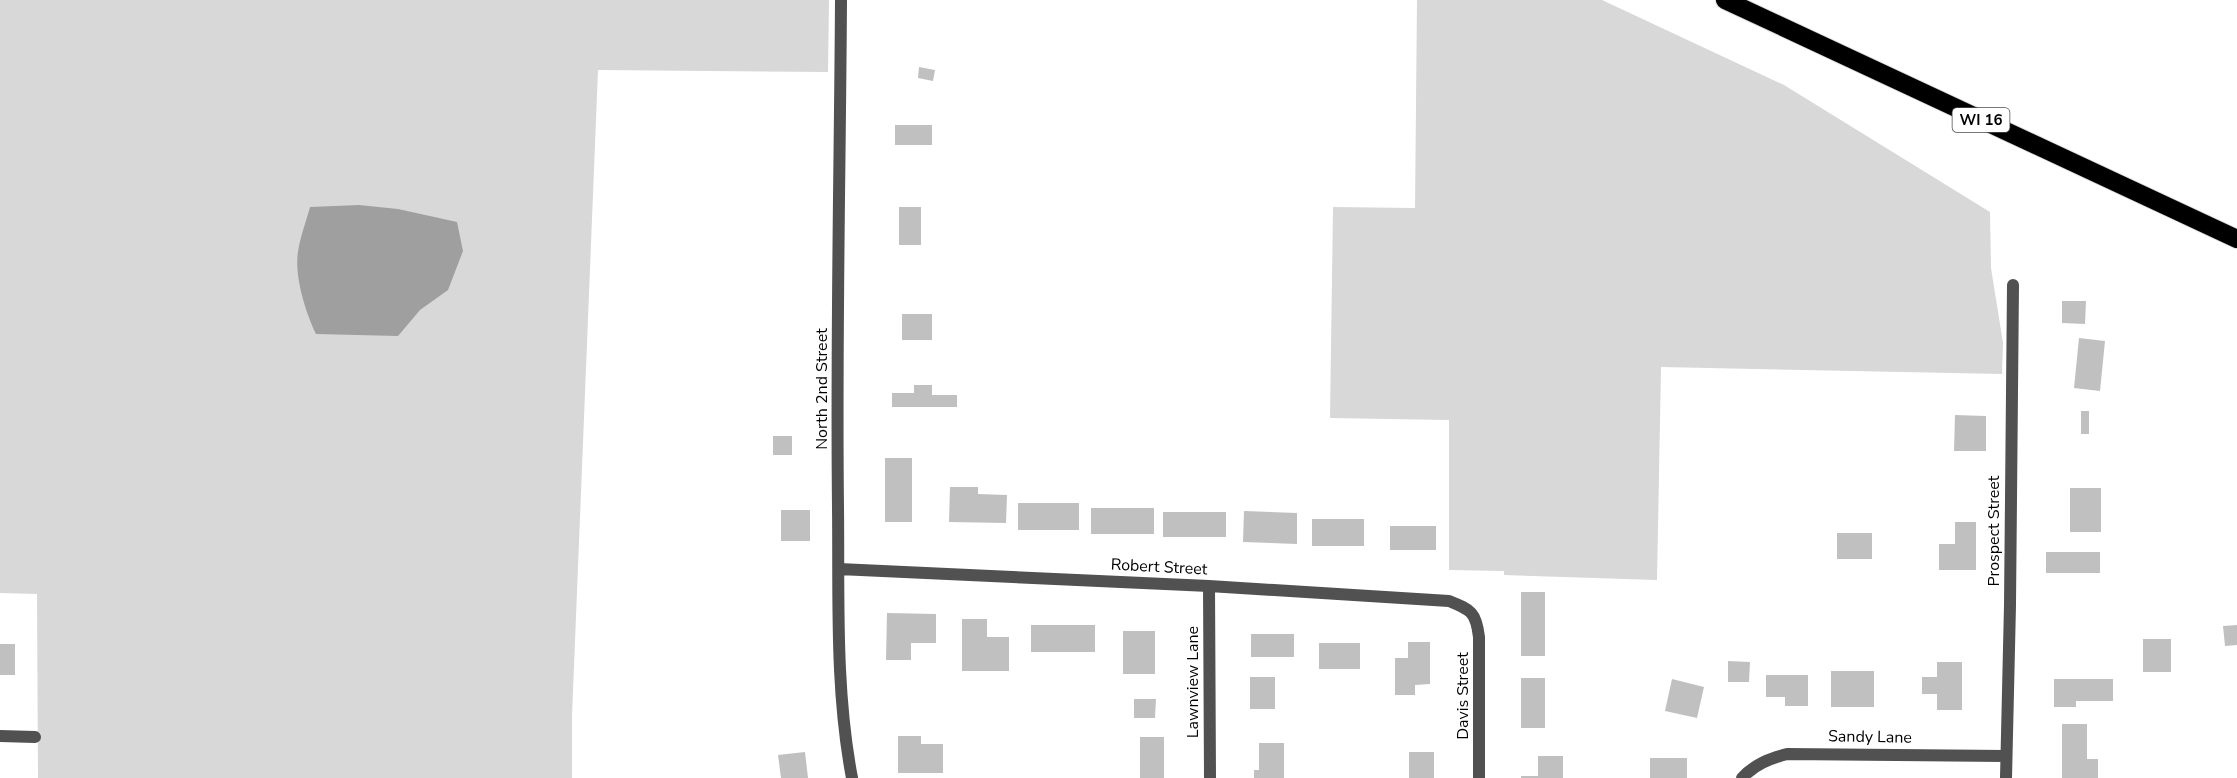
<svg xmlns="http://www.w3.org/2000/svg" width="2237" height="778" viewBox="0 0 2237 778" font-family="'Nunito Sans',sans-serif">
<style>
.green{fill:#d8d8d8}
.water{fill:#9f9f9f}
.building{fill:#c0c0c0}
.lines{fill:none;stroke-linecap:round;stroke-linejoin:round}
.highway-casing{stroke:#dbdbdb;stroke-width:20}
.street{stroke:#515151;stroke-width:12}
.highway{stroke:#000;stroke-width:18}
.labels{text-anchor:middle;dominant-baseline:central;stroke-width:4.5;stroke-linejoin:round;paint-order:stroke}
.shield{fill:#fff;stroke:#4c4c4c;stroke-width:1.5}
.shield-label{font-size:15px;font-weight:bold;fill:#000}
.street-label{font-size:16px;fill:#000;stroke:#fff}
</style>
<rect width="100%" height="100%" fill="#fff"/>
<path class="green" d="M0,0H829L828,72L598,70L572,716V778H38L37,594L0,593Z
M1417,0H1602L1784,85L1990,212L1991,268L2003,343L2002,374L1661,367L1657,580L1504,575V571L1449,570V420L1330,418L1333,207L1415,208Z"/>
<path class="water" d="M359,205L398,209L457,222L463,251L448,290L420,310L398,336L316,334C306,313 294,276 298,252C300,237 306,222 310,207Z"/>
<path class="building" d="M919,67L935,70L933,81L918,78Z
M895,125H932V145H895Z
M899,207H921V245H899Z
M2062,301H2086L2085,324L2062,323Z
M902,314H932V340H902Z
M2079,338L2105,341L2100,391L2074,388Z
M914,385H932V395H957V407H892V393H914Z
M2081,411H2089V434H2081Z
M1955,415L1986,416V451H1954Z
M773,436H792V455H773Z
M885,458H912V522H885Z
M950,487H978V494L1007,495L1006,523L949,522Z
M2070,488H2101V532H2070Z
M1018,503H1079V530H1018Z
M1091,508H1154V534H1091Z
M781,510H810V541H781Z
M1244,511L1297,513V544L1243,542Z
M1163,512H1226V537H1163Z
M1312,519H1364V546H1312Z
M1955,522H1976V570H1939V544H1955Z
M1390,526H1436V550H1390Z
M1837,533H1872V559H1837Z
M2046,552H2100V573H2046Z
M1521,592H1545V656H1521Z
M887,613L936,614V643H911V660H886Z
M962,619H987V637H1009V671H962Z
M1031,625H1095V652H1031Z
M2237,625V645L2225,646L2223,626Z
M1123,631H1155V674H1123Z
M1251,634H1294V657H1251Z
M2143,639H2171V672H2143Z
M1408,642H1430V684L1415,685V695H1395V658H1408Z
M1319,643H1360V669H1319Z
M0,644H15V675H0Z
M1728,661L1750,662L1749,682H1728Z
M1937,662H1962V710H1937V694H1922V677H1937Z
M1831,671H1874V707H1831Z
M1766,675H1808V706H1785V697H1766Z
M1250,677H1275V709H1250Z
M1521,678H1545V728H1521Z
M1672,679L1704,687L1697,718L1665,711Z
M2054,679H2113V701H2076V707H2054Z
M1134,699H1156L1155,718H1134Z
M2062,724H2087V759H2098V778H2062Z
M898,736H921V744H943V773H898Z
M1140,737H1164V778H1140Z
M1259,743H1284V778H1254V770H1259Z
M805,752L808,778H781L778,755Z
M1409,752H1434V778H1409Z
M1538,756H1563V778H1521V776H1538Z
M1650,758H1687V778H1650Z"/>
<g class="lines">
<g class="highway-casing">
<path id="highway" d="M1725,0L2237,239"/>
</g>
<path class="street" d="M841,0C840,169 836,338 838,507C839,597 835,689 852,778
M839,569L1209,586L1449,601C1471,610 1476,612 1479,637V778
M1209,586L1210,778
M0,736L35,737
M1742,778C1755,764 1769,759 1787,754L2005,756
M2006,778L2010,605L2013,285"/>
<use href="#highway" class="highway"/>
</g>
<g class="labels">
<rect class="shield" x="1952.5" y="108" width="57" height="24" rx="4.5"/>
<g class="shield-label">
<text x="1981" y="120">WI 16</text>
</g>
<g class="street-label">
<text transform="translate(822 389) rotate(-90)">North 2nd Street</text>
<text transform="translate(1994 531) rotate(-90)">Prospect Street</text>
<text transform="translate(1159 567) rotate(3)">Robert Street</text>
<text transform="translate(1193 682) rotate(-90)">Lawnview Lane</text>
<text transform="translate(1463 696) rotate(-90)">Davis Street</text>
<text transform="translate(1870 737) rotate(1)">Sandy Lane</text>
</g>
</g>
</svg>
